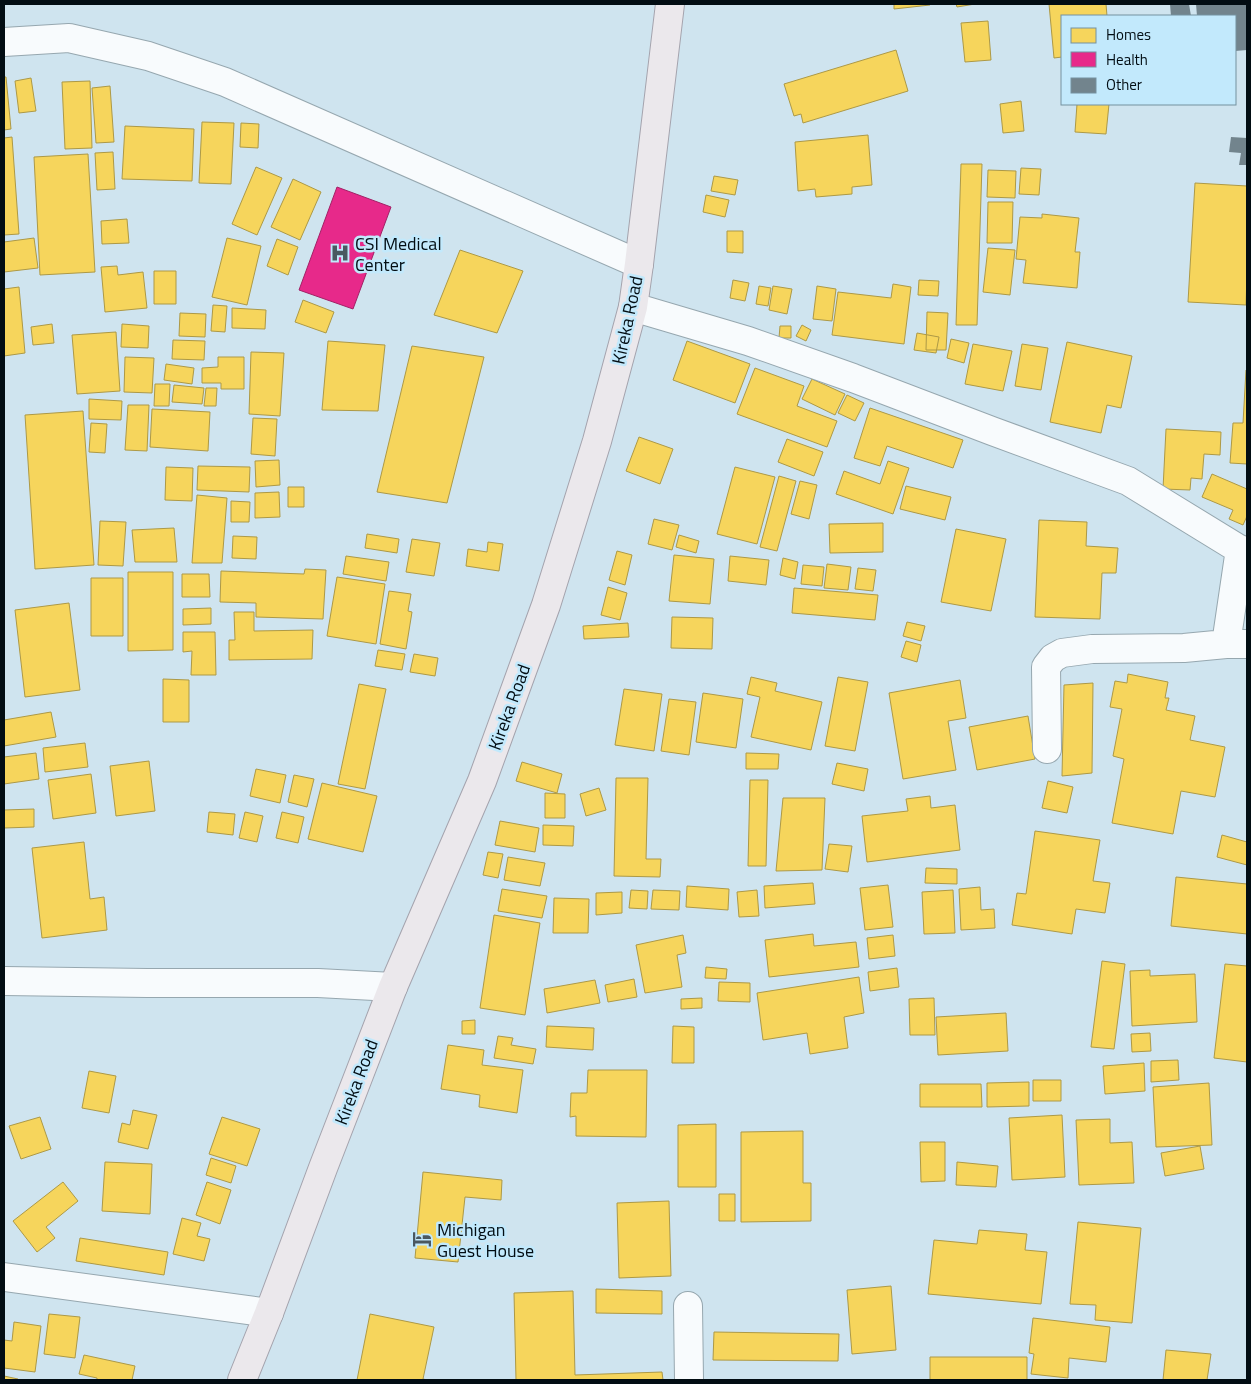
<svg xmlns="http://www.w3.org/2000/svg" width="1251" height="1384" viewBox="0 0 1251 1384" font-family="'Titillium Web',sans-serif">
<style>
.homes{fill:#f6d55c;stroke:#ad9946}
.health{fill:#e7298a;stroke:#a22166}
.building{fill:#72848d}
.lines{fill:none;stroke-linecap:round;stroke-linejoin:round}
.minor-casing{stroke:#96a7af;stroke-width:30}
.major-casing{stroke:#a4a3ad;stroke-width:30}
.minor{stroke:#f8fbfd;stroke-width:28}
.major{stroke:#ebe8ec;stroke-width:28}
.labels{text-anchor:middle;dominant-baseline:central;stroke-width:5;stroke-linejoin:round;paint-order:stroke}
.poi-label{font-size:18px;fill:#020d13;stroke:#c2e9fc;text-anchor:start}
.street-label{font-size:18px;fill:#020d13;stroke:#c2e9fc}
</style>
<rect width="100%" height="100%" fill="#cfe4ef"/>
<path class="homes" d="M894,4H930V5L894,9Z
M956,4H975L957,7Z
M1049,4H1106L1107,16H1062V57L1054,58Z
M988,21L991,60L965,62L961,23Z
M896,50L908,91L803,123L801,114L794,116L784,84Z
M4,77H6L11,129L4,130Z
M31,78L36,111L19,113L15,81Z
M90,81L92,148L65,149L62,82Z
M110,86L114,142L96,143L92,88Z
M1021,101L1024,131L1003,133L1000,104Z
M1077,104H1109L1106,134L1075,132Z
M202,122L234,123L231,184L199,183Z
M241,123L259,124L258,148L240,147Z
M125,126L194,129L192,181L122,179Z
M868,135L872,185L852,187V194L816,197L815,189L798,191L795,142Z
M12,137L19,234L4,235V138Z
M113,152L115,189L97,190L95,153Z
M88,154L95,272L40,275L34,157Z
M961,164H982L977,325H956Z
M256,167L282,178L257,235L232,224Z
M1021,168L1041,169L1039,195L1019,194Z
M988,170L1016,171L1015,198L987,197Z
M714,176L738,180L735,195L711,191Z
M293,179L321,192L300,240L271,227Z
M1195,183L1247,186V274L1246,305L1188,302Z
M706,195L729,200L725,217L703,212Z
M988,202H1013L1012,243H987Z
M1042,214L1079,218L1075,252H1080L1077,288L1023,283L1026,260L1016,259L1020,217L1042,218Z
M127,219L129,243L102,244L101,221Z
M727,231H743V253L727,252Z
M34,238L38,268L4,272V242Z
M227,238L261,246L247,305L212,297Z
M277,239L298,247L288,275L267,266Z
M988,248L1015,250L1010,295L983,292Z
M460,250L523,271L497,333L434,315Z
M117,266L118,275L143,272L147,308L105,312L101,267Z
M154,271H176V304H154Z
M733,280L749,283L745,301L730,298Z
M919,280L939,281L938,296L918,295Z
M893,284L911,287L904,344L832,335L838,292L891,298Z
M759,286L771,288L768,306L756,304Z
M773,286L792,289L787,314L769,310Z
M817,286L836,289L832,321L813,319Z
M19,287L25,353L4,356V289Z
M303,300L334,312L326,333L295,322Z
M213,305L227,306L225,332L211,331Z
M232,308L266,310L265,329L232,328Z
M927,312L948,313L946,350H926Z
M180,313L206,314L205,337L179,336Z
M52,324L54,343L33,345L31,327Z
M122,324L149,326L148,348L121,347Z
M802,325L811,330L806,341L796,336Z
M780,326H791V338H779Z
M116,332L120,391L77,394L72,335Z
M917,333L939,337L936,353L914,350Z
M951,339L969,343L964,363L947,358Z
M173,340L205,341L204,360L172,359Z
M328,341L385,345L378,411L322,410Z
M687,341L750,364L735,403L673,380Z
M1067,342L1132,356L1121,408L1107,405L1101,433L1050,422Z
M973,344L1012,351L1003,391L965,384Z
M1022,344L1048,348L1041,390L1015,386Z
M412,346L484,357L447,503L377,492Z
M251,352L284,353L280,416L249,414Z
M125,357L154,358L152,393L124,392Z
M218,357H244V389H221V383H202V368L218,367Z
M166,364L194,368L192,384L164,380Z
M755,368L804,386L797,406L837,421L827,447L737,414Z
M1246,370H1247V464L1230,463L1233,423H1243Z
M812,379L845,394L835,415L802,399Z
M155,384H170L169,406H154Z
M174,385L204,388L202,404L172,402Z
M206,388H217L216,406H204Z
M847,395L864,403L855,421L838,413Z
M89,399L122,401L121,420L89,419Z
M128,405H149L147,451L125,450Z
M870,408L963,440L953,468L887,446L880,466L854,458Z
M152,409L210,412L208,451L150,447Z
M83,411L94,565L35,569L25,415Z
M253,418L277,419L275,456L251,454Z
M91,423L107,424L105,453L89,452Z
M1166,429L1221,432L1220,455L1204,454L1202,479L1191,478L1190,490L1163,489Z
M639,437L673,449L660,484L626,471Z
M787,439L823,452L814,476L778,462Z
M279,460L280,485L256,487L255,461Z
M888,461L909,468L893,514L836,494L844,471L880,484Z
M198,466L250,467L249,492L197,490Z
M166,467L193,468L192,501L165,500Z
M735,467L775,477L757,544L717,534Z
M1212,474L1247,489V516L1243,525L1229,519L1233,510L1202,497Z
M779,476L796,481L777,551L760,547Z
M800,481L817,485L809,519L791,514Z
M906,486L951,497L945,520L900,509Z
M288,487H304V507H288Z
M279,492L280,517L255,518V493Z
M197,495L227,498L222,563H192Z
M231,501L250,502L249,522H231Z
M654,519L679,525L672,550L648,544Z
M1039,520L1087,522L1086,546L1118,548L1116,573H1102L1100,619L1035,617Z
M100,521L126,522L123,566L98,565Z
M883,523V552L830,553L829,524Z
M174,528L177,562H135L132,530Z
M956,529L1006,539L991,611L941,602Z
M367,534L399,539L397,553L365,548Z
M679,535L699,541L696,553L676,547Z
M233,536L257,537L256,559L232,558Z
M412,539L440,543L434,576L406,572Z
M488,542L503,544L499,571L466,566L468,549L487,552Z
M617,551L632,555L625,585L609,580Z
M674,555L714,559L710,604L669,601Z
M346,556L389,562L386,581L343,574Z
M730,556L769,560L766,585L728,581Z
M783,558L798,562L795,579L780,575Z
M827,564L851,567L848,590L824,588Z
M803,565L824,567L822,586L801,584Z
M858,568L876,570L873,591L855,589Z
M305,569L326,570L323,619L256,617V603L220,602L221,571L304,574Z
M128,572H173V650L128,651Z
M182,574H209L210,597H182Z
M337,577L385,584L376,644L327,636Z
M91,578H123V636H91Z
M608,587L627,593L620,620L601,615Z
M794,588L878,595L875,620L792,613Z
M389,591L411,594L408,611L412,612L406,649L380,644Z
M69,603L80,690L25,697L15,610Z
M211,608V624L183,625V609Z
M234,612H254V631L313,630L312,659L229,660V640H235Z
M672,617L713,618L712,649L671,648Z
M907,622L925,626L921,641L903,636Z
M628,623L629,637L584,639L583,626Z
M183,632H215L216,675H191L192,651L183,652Z
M906,641L921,645L917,662L901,657Z
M378,650L405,654L402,670L375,666Z
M414,654L438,658L435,676L410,672Z
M1128,674L1168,682L1165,698H1169L1166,710L1195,716L1190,740L1225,747L1215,797L1181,791L1173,834L1112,823L1124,759L1113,756L1122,709L1110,707L1115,681L1127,683Z
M751,677L777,683L775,691L822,702L811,750L751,737L760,697L747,694Z
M838,677L868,682L855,751L825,746Z
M163,679L189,680V722H163Z
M960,680L966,718L948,721L956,770L903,779L889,693Z
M1093,683L1092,773L1062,776L1064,685Z
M359,684L386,689L365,789L338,784Z
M624,689L662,694L654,751L615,745Z
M703,693L743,699L736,748L696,742Z
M669,699L696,702L689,755L661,751Z
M51,712L56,737L4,746V720Z
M1028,716L1035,759L977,770L969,727Z
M85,743L88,767L45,772L43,748Z
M36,753L39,779L4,784V757Z
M746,753L779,754L778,769H746Z
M149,761L155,811L116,816L110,766Z
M522,762L562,774L557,793L516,781Z
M837,763L868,769L864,791L832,784Z
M256,769L286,775L280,803L250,796Z
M91,774L96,813L53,819L48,780Z
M294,775L314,779L307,807L288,802Z
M616,778H648L646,859H661L660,877L614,876Z
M750,780H768L766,866H748Z
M1048,781L1073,787L1067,813L1042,808Z
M322,783L377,796L363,852L308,839Z
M599,788L606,810L586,816L580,794Z
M545,793L565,794V818H545Z
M930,796L931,808L955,805L960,850L867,862L862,816L908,811L906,799Z
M783,798H825L822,870L776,871Z
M34,809V827L4,828V810Z
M209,812L235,814L233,835L207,832Z
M245,812L263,816L257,842L239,838Z
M282,812L304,817L298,843L276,838Z
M500,821L539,828L535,852L495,845Z
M543,825L574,826L573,846L543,845Z
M1035,831L1100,840L1093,881L1110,883L1105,913L1076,909L1072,934L1012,925L1017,893L1026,894Z
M1222,835L1247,842V865L1217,857Z
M84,842L90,899L104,897L107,930L42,938L32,848Z
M829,844L852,846L848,872L825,869Z
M488,852L503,854L498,878L483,875Z
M508,857L545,863L540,886L504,880Z
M926,868L957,869V884L925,883Z
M1176,877L1247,884V934L1171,926Z
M813,883L815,904L765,908L764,886Z
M888,885L893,927L865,930L860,888Z
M687,886L729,889L728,910L686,907Z
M980,887L981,910L994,909L995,928L961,930L959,889Z
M502,889L547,896L542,918L498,911Z
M631,890L648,891L647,909L629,908Z
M653,890L680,891L679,910L651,909Z
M757,890L759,916L739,917L737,892Z
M953,890L955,933L924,934L922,892Z
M622,892V913L596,915V893Z
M554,898L589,899L588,933H553Z
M494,915L540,923L525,1015L480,1008Z
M813,934L814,946L856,942L859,967L769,977L765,940Z
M683,935L686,953L677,955L682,987L645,993L636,945Z
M893,935L895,956L869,959L867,938Z
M1102,961L1125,964L1114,1049L1091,1047Z
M1225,964L1247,966V1062L1214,1058Z
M706,967L727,969L726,979L705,978Z
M897,968L899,987L870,991L868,972Z
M1150,970V976L1195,974L1197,1022L1132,1026L1130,971Z
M859,977L864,1013L844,1017L848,1048L810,1054L807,1033L763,1040L757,993Z
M634,979L637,997L608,1002L605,985Z
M595,980L600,1003L547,1013L544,989Z
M719,982L750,983V1002L718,1001Z
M702,998V1008L681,1009V999Z
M934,998L935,1035H910L909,999Z
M1006,1013L1008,1051L938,1055L936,1017Z
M475,1020V1034H462V1021Z
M547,1026L594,1028L593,1050L546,1047Z
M673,1026L694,1027V1063H672Z
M1150,1033L1151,1051L1132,1052L1131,1034Z
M498,1036L513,1038L511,1045L536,1049L533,1064L494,1058Z
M448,1045L484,1050L482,1065L523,1070L517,1113L479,1107L480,1095L441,1089Z
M1178,1060L1179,1080L1151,1082V1061Z
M1144,1063L1145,1091L1105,1094L1103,1066Z
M588,1070H647L646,1137L576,1136V1116L570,1117L571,1093H587Z
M89,1071L116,1076L109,1113L82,1108Z
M1033,1080H1061V1101H1033Z
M1029,1082V1106L987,1107V1083Z
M1209,1083L1212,1145L1156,1147L1153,1087Z
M920,1084H981L982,1107H920Z
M133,1110L157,1115L148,1149L118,1142L122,1123L130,1125Z
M1062,1115L1065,1177L1012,1180L1009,1118Z
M40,1117L51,1149L21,1159L9,1126Z
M222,1117L260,1129L247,1166L209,1154Z
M1110,1119V1143L1132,1142L1134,1183L1079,1185L1076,1120Z
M716,1124V1187H678V1125Z
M803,1131V1183H811V1221L741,1222V1132Z
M920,1142H945V1181L921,1182Z
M1200,1146L1204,1169L1165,1176L1161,1153Z
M211,1158L236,1166L231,1183L206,1175Z
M105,1162L152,1164L150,1214L102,1211Z
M957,1162L998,1166L996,1187L956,1185Z
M423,1172L502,1180L501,1200L465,1197L458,1262L415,1258Z
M63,1182L78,1201L46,1227L55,1238L37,1252L13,1221Z
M207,1182L231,1190L220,1224L196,1215Z
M719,1194H735V1221H719Z
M669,1201L671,1276L619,1278L617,1203Z
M182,1218L201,1223L197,1236L210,1239L204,1261L173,1254Z
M1078,1222L1141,1228L1132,1323L1095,1320L1096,1305L1070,1304Z
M979,1230L1027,1234L1025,1250L1047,1252L1041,1304L928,1294L934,1240L977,1244Z
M80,1238L168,1252L164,1275L76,1261Z
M891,1286L896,1350L852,1354L847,1290Z
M596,1289L662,1291V1314L596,1313Z
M573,1291L575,1375L662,1372L663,1380H516L514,1293Z
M49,1314L80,1317L75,1358L44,1354Z
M370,1314L434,1327L423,1379L427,1380H357Z
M1033,1318L1110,1327L1106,1362L1069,1358L1068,1378L1031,1374L1034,1354L1029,1353Z
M14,1322L41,1326L35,1372L4,1368V1340L12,1341Z
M714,1332L839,1334L838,1361L713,1360Z
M1166,1350L1211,1354L1207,1380H1163Z
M84,1355L135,1366L132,1380H97V1378L79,1374Z
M930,1357H1027V1380H930Z
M4,1376L18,1379V1380H4Z"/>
<path class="health" d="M337,187L391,207L353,309L299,290Z"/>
<path class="building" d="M1170,4H1189L1191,16H1171Z
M1196,4H1247V50L1235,51V16H1197Z
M1231,137L1247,138V165H1239L1241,153L1229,152Z"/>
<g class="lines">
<g class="minor-casing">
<path id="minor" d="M4,42L69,38L148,56L225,82L639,264
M633,307L748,341L853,378L992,431L1128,481L1247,554
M1226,644L1240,549
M1047,749L1046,667L1053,658L1062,653L1092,649L1184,648L1226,644H1247
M4,981L147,983H318L393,987
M4,1277L269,1313
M688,1306L689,1380"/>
</g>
<g class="major-casing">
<path id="major" d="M242,1380L269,1313L323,1168L393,987L482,781L546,605L597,441L633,307L639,264L670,4"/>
</g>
<use href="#minor" class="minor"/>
<use href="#major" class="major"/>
</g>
<defs>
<g id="hospital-bare" transform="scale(1.5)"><path d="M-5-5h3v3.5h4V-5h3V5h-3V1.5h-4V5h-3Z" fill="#4a5860" stroke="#c2e9fc" stroke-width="2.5" paint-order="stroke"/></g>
<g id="hotel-bare" transform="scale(1.5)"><path d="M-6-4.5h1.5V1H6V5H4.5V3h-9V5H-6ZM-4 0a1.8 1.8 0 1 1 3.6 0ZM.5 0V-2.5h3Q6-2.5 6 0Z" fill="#4a5860" stroke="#c2e9fc" stroke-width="2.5" paint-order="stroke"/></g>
</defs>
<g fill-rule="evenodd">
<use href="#hospital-bare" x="340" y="253"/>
<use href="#hotel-bare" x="422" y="1239"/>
</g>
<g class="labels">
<g class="poi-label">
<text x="355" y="243">CSI Medical<tspan x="355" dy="21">Center</tspan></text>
<text x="437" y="1229">Michigan<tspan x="437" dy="21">Guest House</tspan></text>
</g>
<g class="street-label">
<text transform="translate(627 320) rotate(-78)">Kireka Road</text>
<text transform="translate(509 707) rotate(-70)">Kireka Road</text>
<text transform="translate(356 1082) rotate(-69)">Kireka Road</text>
</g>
</g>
<rect width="1251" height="1384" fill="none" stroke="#020d13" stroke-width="10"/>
<rect x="1061" y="15" width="175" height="90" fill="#c2e9fc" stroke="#75919f"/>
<rect x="1071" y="28" width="25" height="15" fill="#f6d55c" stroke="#75919f"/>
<text x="1106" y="40" font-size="15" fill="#020d13">Homes</text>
<rect x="1071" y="52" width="25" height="15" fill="#e7298a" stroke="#75919f"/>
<text x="1106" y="65" font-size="15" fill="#020d13">Health</text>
<rect x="1071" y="78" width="25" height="15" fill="#72848d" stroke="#75919f"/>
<text x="1106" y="90" font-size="15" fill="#020d13">Other</text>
</svg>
